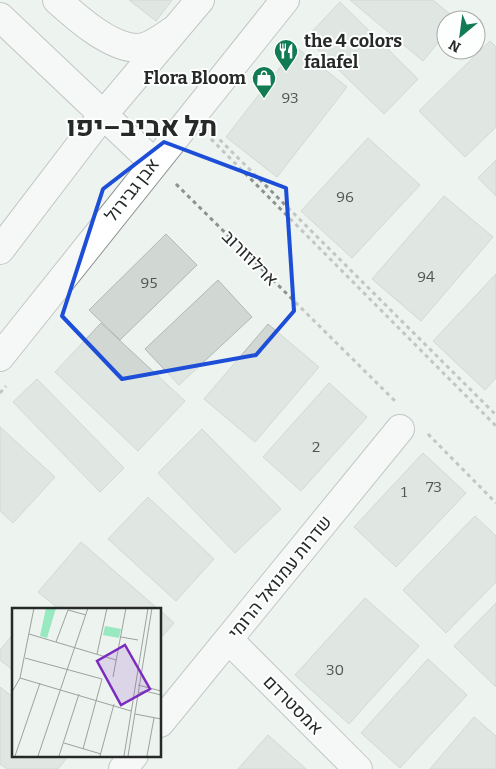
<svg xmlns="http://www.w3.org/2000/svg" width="496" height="769" viewBox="0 0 496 769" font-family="Bitter,Heebo,serif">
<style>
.building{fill:#d1d7d3;stroke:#b2b8b5}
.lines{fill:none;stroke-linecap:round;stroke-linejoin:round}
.minor-casing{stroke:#8d9390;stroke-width:30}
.major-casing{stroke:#8d9390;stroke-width:30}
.path{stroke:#8e9290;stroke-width:3;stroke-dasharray:4 4;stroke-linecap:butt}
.minor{stroke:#fff;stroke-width:28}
.major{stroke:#fff;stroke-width:28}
.marked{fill:none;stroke:#1d4ed8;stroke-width:4;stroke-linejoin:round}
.labels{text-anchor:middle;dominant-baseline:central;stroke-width:4;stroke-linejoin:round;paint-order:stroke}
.number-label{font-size:15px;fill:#525453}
.poi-label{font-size:18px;font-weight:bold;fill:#272928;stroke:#fdfffe;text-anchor:start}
.street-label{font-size:18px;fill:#272928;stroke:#fdfffe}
.town-label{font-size:28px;font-weight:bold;fill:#272928;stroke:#fdfffe}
.inset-road{fill:none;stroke:#9ea29f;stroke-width:1}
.view{fill:#7b2cbf;fill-opacity:0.15;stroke:#7b2cbf;stroke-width:2.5}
.inset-edge{fill:none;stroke:#272928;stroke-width:2.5}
</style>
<rect width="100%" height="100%" fill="#edf3ef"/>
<path class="building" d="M129,0H172L156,21Z
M350,0H433L457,20H446V33L423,61Z
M340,2L418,79L384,114L306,38Z
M490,41L496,47V127L465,157L419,111Z
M296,47L347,87L277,177L226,137Z
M368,138L420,185L352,258L301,211Z
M496,160V196L478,178Z
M444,196L493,237L421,321L372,279Z
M166,234L197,265L120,340L89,310Z
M496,274V378L485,390L433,341Z
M218,280L252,317L179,385L145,349Z
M101,323L185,401L138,451L55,372Z
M268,324L319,367L255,442L204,399Z
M37,379L124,468L100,492L13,402Z
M329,383L367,417L301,491L263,457Z
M0,427L55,477L13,523L0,511Z
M202,429L281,509L235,553L158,473Z
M423,453L466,493L396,567L354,527Z
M148,497L214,559L176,601L108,539Z
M475,516L496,536V582L446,633L403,590Z
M81,542L158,609H59L38,592Z
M365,598L419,646L349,724L295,675Z
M496,603V687L454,646Z
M160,610L174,623L160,639Z
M14,633V671L0,660V650Z
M428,659L467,695L400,768L361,733Z
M0,687L14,698V755H69L58,769H7L0,764Z
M474,717L496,736V769H430Z
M268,735L306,769H238Z"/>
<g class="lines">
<g class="minor-casing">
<path id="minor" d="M57,0C76,17 109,47 137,48C149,48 162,38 172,31
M0,17L154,163
M229,640L358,769
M160,723L400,429
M123,769L134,755"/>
</g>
<g class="major-casing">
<path id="major" d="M0,250L103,115L200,0
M0,357L285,0"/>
</g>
<path class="path" d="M214,134L496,415
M211,139L496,426
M176,184L395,401
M0,393L6,386
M428,434L496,503"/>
<use href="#minor" class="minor"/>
<use href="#major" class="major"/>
</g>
<path d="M0 0H496V769H0ZM164,142L286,188L294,311L256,355L122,379L62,316L103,189Z" fill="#edf3ef" fill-opacity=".55" fill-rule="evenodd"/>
<path class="marked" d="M164,142L286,188L294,311L256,355L122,379L62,316L103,189Z"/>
<defs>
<g id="restaurant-pin" transform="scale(1.25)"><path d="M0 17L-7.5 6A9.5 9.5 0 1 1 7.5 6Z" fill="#127b54" stroke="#fdfffe"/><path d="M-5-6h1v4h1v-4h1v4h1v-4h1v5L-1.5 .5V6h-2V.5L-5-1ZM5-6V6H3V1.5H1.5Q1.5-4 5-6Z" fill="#fff"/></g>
<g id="shop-pin" transform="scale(1.25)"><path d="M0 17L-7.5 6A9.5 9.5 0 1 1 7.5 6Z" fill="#127b54" stroke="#fdfffe"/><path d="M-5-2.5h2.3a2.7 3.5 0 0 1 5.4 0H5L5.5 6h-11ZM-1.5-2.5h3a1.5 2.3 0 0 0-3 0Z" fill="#fff"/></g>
</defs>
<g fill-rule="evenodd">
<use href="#restaurant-pin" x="286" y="51"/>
<use href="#shop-pin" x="264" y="78"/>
</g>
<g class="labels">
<g class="number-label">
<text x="290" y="98">93</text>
<text x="345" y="197">96</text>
<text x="426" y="277">94</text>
<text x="149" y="283">95</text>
<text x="316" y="447">2</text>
<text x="434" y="487">73</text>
<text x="404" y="492">1</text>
<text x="335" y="670">30</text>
</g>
<g class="poi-label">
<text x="304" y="41">the 4 colors<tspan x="304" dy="21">falafel</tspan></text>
<text x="246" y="78" text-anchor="end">Flora Bloom</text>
</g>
<g class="street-label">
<text transform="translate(132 190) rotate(-52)">אבן גבירול</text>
<text transform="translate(250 258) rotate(45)">ארלוזורוב</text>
<text transform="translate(280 577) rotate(-51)">שדרות עמנואל הרומי</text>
<text transform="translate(293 705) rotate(45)">אמסטרדם</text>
</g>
<g class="town-label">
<text x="142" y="126">תל אביב–יפו</text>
</g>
</g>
<g transform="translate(12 608)">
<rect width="149" height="149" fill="#edf3ef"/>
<path d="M34,0H44L35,30L28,28ZM93,18L109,21L107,30L91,27Z" fill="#98e8c0"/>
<path class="inset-road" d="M17,26L104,52M109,29L126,32M44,34L56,2L74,7M85,46L95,0M13,50L90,71L71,141M101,69L114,0M8,70L119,103M126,77L149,83M0,84L8,70L22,0M127,85L133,83L149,87M123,106L149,111M52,135L89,146M3,148L28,75M26,148L76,0M47,148L67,86M88,148L102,96M112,148L136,0M116,148L140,0M135,148L142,110"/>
<path class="view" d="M113,37L138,81L109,97L85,53Z"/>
<rect width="149" height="149" class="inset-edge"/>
</g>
<g transform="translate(461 35) rotate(209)"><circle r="24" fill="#fdfffe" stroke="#a7a9a8"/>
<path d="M0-4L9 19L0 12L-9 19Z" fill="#127b54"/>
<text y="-8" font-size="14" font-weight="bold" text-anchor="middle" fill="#272928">N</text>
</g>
</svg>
